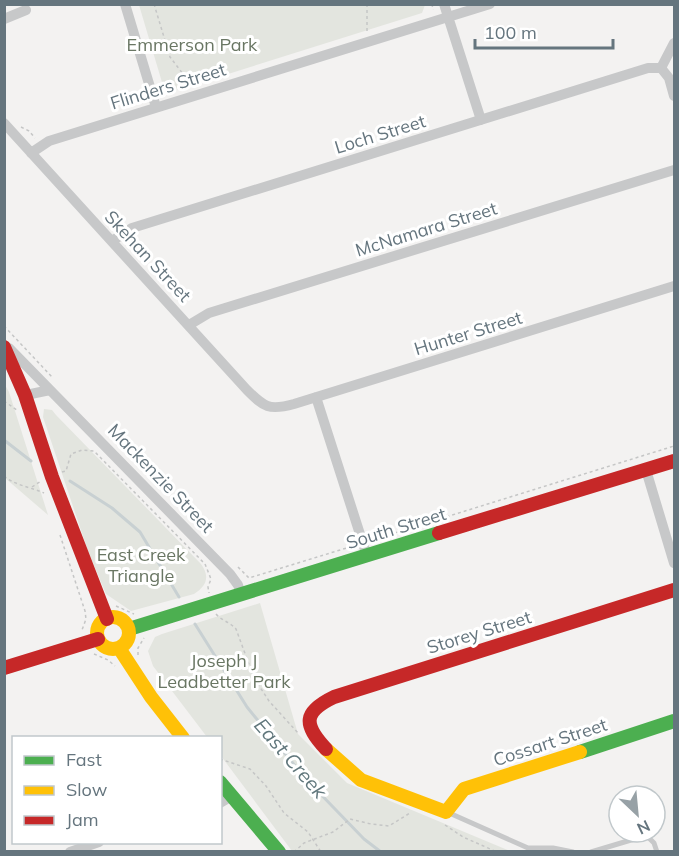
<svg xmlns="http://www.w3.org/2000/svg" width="679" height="856" viewBox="0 0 679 856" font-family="Mulish,sans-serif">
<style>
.green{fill:#e3e5df}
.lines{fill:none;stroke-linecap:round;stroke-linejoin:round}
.stream{stroke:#c8d0d2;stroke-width:3}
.path{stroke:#c5c6c6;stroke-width:1.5;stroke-dasharray:3 3;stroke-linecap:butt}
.lane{stroke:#c7c8c9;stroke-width:5}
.street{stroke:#c7c8c9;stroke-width:10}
.fast{stroke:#4caf50;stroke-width:14}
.slow{stroke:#ffc107;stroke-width:14}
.jam{stroke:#c62828;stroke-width:14}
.labels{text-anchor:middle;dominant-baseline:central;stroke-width:6;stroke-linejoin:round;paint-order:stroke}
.park-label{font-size:18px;fill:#697663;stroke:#fff}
.street-label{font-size:18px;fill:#65757e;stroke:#fff}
.water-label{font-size:20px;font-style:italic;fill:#61777c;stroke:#fff}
</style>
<rect width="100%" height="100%" fill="#f3f2f1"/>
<path class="green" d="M139,5V4L425,5L422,13L174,91L164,89Z
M5,385L9,392L48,515L5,478Z
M44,409L52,410L56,415L201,564C210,576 207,586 194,594L131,611L106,594L88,551L43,417Z
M260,603L298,734L347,783L510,851H292L221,756L220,738L207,737L153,666L148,651L155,637L162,634Z"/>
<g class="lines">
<path class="stream" d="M4,440L31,461
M70,481L112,508L140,532L179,597
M195,624L247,707L305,778L364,839L381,852"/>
<path class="path" d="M154,4L170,57L193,87
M432,4L433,10
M367,31V4
M21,127L29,131L35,138
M4,326L52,377
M4,401L18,411
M62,472L66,471L71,454L82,450L94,451L205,564L211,579L208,587L209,593
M4,476C16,486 31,487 44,493
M32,487L41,481
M60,535L85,611L86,619L82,630
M372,540L674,446
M238,567L249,578L353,546
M116,606L134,614
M216,614C222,621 230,622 236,629L254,678L269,701L298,733
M94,654L108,660L115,666
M138,655V648L144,638
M220,759L250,769L266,786L284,813L308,832L321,852
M445,825L463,837L497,852
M294,852L304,843L333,832L350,819L371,824L389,826L410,813"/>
<path class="lane" d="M447,812L528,848H553L573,852
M591,852L641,837H648L654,843L657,852"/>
<path class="street" d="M125,4L156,107
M444,4L481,120
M4,19L26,10
M661,68L669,78L674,96
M661,68L674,43
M4,123L247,390C264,407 269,411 294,404L674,286
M31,153L49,141L490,4
M112,241L132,228L648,68H661
M189,325L209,313L674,170
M9,348L230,574L238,585L241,594
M26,395L50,390
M316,397L367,556
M646,470L674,563
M220,803L232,796
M70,852L99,842"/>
<path class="fast" d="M129,629L439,533
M580,752L674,721
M220,782L279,852"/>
<path class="slow" d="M97 633a16 16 0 1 1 32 0a16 16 0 1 1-32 0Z
M119,648L151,697L183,738
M326,749L361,780L446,812L464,789L580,752"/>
<path class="jam" d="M4,347L25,395L52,477L107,619
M439,533L674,461
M4,668L98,639
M326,749C303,724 303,712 334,697L674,590"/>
</g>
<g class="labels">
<g class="park-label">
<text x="192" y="44">Emmerson Park</text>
<text x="141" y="554">East Creek<tspan x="141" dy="21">Triangle</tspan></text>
<text x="224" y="660">Joseph J<tspan x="224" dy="21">Leadbetter Park</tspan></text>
</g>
<g class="street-label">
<text transform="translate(168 86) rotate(-17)">Flinders Street</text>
<text transform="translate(380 134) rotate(-17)">Loch Street</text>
<text transform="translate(426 229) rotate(-17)">McNamara Street</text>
<text transform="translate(148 256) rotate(47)">Skehan Street</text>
<text transform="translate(468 333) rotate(-17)">Hunter Street</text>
<text transform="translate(161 478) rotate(46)">Mackenzie Street</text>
<text transform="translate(396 528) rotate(-17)">South Street</text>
<text transform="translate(479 632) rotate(-17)">Storey Street</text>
<text transform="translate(550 742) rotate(-18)">Cossart Street</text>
</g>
<g class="water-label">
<text transform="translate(291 758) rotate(49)">East Creek</text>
</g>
</g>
<rect width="679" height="856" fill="none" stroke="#65757e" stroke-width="12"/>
<rect x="12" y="736" width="210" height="108" fill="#ffffff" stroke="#c1c8cb" stroke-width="1.5"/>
<rect x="24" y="756" width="30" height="9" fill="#4caf50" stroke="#c1c8cb" stroke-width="1.5"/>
<text x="66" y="766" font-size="18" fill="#65757e">Fast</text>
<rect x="24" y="786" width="30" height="9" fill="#ffc107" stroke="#c1c8cb" stroke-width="1.5"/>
<text x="66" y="796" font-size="18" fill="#65757e">Slow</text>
<rect x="24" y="816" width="30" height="9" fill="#c62828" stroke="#c1c8cb" stroke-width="1.5"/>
<text x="66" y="826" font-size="18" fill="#65757e">Jam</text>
<g transform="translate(637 814) rotate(154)"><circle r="28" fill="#ffffff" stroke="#c1c8cb" stroke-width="1.5"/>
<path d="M0-4.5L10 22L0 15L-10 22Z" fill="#97a1a6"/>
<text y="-9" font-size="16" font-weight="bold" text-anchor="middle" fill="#65757e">N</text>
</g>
<path d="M475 39v9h138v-9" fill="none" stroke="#65757e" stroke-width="3"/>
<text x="484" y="39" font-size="18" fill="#65757e" stroke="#ffffff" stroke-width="4.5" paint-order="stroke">100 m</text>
</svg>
